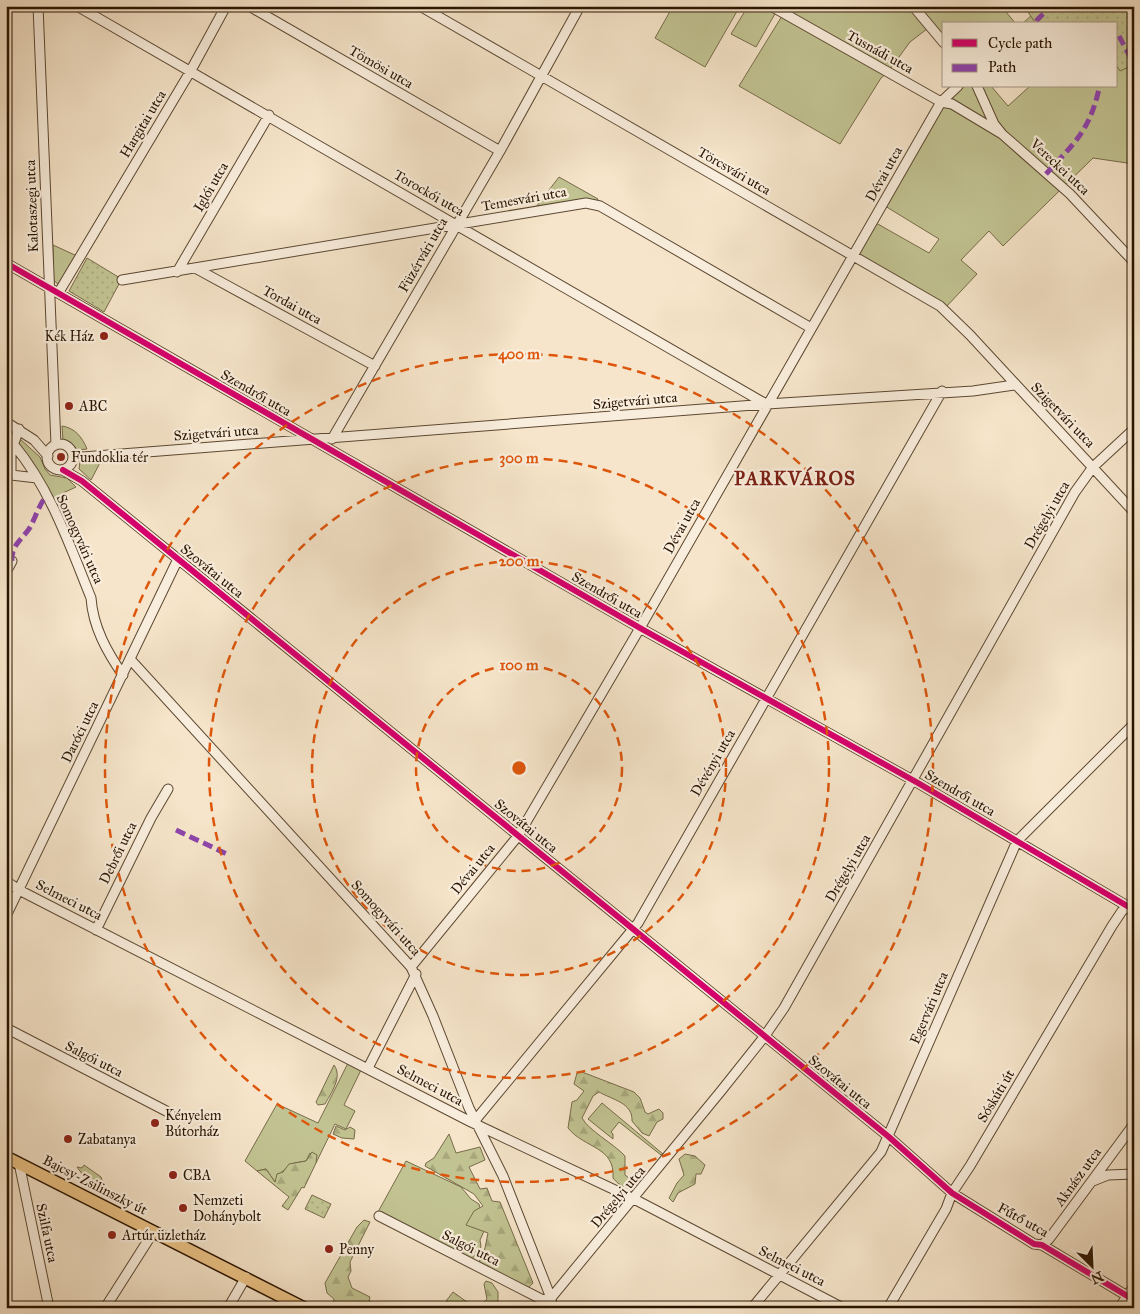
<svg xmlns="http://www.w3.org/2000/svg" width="1140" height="1314" viewBox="0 0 1140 1314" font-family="'IM FELL Great Primer',serif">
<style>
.grass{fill:#c2c392;stroke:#766c49}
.forest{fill:url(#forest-firs);stroke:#766c49}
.park{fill:url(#park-dots);stroke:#766c49}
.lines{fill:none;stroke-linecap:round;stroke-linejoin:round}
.minor-casing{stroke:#5c4832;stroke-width:11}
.major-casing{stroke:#291400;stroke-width:14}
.minor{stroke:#f9eedd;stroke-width:9}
.major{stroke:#ebc285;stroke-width:11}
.quiet{stroke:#8e44ad;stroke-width:5;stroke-dasharray:10 5;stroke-linecap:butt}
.cycleway-casing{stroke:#f9eedd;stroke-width:9}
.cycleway{stroke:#d6006c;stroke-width:6}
.ring{fill:none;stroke:#de560b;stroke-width:2.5;stroke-dasharray:9 6}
.poi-dot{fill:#8f2418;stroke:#f9eedd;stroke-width:2}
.labels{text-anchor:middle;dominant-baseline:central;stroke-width:4.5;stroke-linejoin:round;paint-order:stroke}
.street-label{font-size:14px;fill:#291400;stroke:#f9eedd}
.poi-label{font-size:14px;fill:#291400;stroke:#f9eedd;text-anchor:start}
.district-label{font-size:19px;font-weight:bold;letter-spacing:1px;fill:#7a1f14;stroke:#f9eedd}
.centre{fill:#de560b;stroke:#f9eedd;stroke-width:2.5}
.ring-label{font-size:15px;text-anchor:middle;font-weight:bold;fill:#de560b;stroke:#f9eedd;stroke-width:4.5;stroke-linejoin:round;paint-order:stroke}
</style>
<defs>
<pattern id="forest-firs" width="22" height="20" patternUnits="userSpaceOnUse" patternTransform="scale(1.25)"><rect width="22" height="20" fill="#c2c392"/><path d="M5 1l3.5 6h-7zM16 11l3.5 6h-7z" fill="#a7a77c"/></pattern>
<pattern id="park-dots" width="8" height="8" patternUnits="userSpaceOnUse" patternTransform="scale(1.25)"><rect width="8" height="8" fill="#c2c392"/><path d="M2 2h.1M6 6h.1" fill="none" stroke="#a7a77c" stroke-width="1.8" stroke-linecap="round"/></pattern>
</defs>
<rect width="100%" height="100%" fill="#f6e5ca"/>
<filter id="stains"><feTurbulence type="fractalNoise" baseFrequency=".004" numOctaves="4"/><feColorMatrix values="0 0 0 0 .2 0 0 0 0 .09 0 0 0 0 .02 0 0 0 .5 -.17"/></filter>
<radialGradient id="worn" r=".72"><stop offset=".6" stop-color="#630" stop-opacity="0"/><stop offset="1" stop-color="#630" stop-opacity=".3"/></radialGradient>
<path class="grass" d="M673,6H740L705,67L655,38Z
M748,6H1001L1016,24H944V48L927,29L910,42L888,72L881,78L840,144L739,86L782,16L776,12L756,47L731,34Z
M1024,6L1134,23V164L1093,158L1003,246L989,231L961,260L977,274L946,307L857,255L876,223L929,253L939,239L885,206L942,106L965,86H991L1008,106L1030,86H1116V24H1022L1032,15Z
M559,177L598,199L596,203L536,207Z
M53,245L77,256L58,284L53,280Z
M62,426C75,428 82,437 87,449L77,450L71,443L63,440Z
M20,439L40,457L45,469L50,475L67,478L76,487L63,493L55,507L32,461L19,445L18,440Z
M102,459L91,480L79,469L80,461Z
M348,1063L361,1070L344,1105L355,1111L346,1129L335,1124L316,1163L310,1153L306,1161L294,1163L279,1174L275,1182L266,1169L257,1171L245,1161L277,1104L318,1123Z
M602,1103L663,1154L661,1155L619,1122L611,1132L613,1134V1139L588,1119Z
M406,1161L461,1187L471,1199L479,1204L485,1229L480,1240L481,1247L472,1259L378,1212Z
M84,1165L101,1177L104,1187L83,1175L77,1167L82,1168Z"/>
<path class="forest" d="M334,1065C343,1077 331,1093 325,1104L318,1105L316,1102Z
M582,1072L634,1092L640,1098L645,1112L648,1114L659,1109L663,1113V1119L657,1122L649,1136L642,1133L632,1121C633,1103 613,1100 599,1092L593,1096L582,1118C589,1131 613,1143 625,1156V1175L633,1181V1188C624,1189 618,1184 613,1178C615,1146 585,1149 568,1128L572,1102L577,1100L584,1091L574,1084L577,1073Z
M336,1126L345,1130L350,1127L355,1130L354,1139L342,1138L333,1134Z
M449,1134L456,1153L480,1147L485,1160L469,1167L480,1189L487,1188L492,1201L500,1202L533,1283L528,1288L479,1262L485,1248L488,1233L466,1225L474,1211L483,1206L474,1194L425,1166L426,1163L434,1158Z
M312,1152L317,1155L316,1163L304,1188L302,1187L288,1210L282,1206L289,1197L257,1171L266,1169L275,1182L277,1174L283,1172L289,1164L306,1161Z
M685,1154L695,1156L705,1165L701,1174H696L695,1184L678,1193L673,1202L669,1198L677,1183L684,1175L679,1159Z
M364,1220L370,1222L350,1262L351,1271L348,1277L352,1288L370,1297L369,1301L377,1305L376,1308H333L334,1299L327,1293L325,1283L357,1227Z
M486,1281L492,1283L498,1292V1305L503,1308H458L446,1301L453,1292L474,1307L480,1306L487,1299L484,1284Z"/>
<path class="park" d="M1024,6H1134V70L1131,66L1120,71L1116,65V24H1036Z
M87,258L120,278L119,284L104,312L69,291Z
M312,1195L331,1204L324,1218L305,1209Z"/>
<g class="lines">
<g class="minor-casing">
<path id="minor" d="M38,6L56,445
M77,6L766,404
M249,6L500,151
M420,6L940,306L970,335L1134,512
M771,6L941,102L952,104L1002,134
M913,6L944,43
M977,86L994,124L1002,134L1070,194L1134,262
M6,263L640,628L918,783L1134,910
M197,269L375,366
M177,272L269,115
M122,280L586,203L600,206L811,328
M59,292L190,72L226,6
M6,422L34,440L48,456
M332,439L500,151L580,6
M47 457a13 13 0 1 1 26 0a13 13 0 1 1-26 0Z
M14,445C50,488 70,546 91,598C93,627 107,652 123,675
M73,454L83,457L767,404L973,391L1014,385
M63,470L82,481L889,1137L952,1193L1034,1244L1042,1245L1134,1300
M11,475V451L19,429
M6,477L11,475L37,478
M6,572L12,561
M130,659L411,967L433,1016L469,1108L503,1176L551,1298L552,1308
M6,881L19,890L471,1122L634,1199L843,1308
M6,916L178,559
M96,930L151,818L168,789
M411,967L518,836L640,628L941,102L958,86
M6,1028L170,1113
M368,1068L416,974
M473,1123L638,923L942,391
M19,1163L49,1308
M1093,1181L1108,1175L1134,1174
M379,1216L543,1300L551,1298L721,1091L764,1037L784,1008L1075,492L1093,467L1134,429
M1042,1245L1049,1239L1134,1124
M105,1308L154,1231
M228,1308L246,1277
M752,1308L881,1152L1017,841L1134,724
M888,1308L946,1209L952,1193L970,1166L1112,926L1122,911L1134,902
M1119,1308L1134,1286"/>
</g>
<g class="major-casing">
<path id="major" d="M6,1157L304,1308"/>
</g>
<use href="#minor" class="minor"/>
<use href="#major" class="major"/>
<path class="quiet" d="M1036,21L1051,6
M1119,36L1134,64
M1046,174C1074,143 1089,132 1099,89
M12,561C11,546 21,540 29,529C35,519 38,507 46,496
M176,830L229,855"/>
<g class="cycleway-casing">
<path id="cycleway" d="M6,263L640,628L918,783L1134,910
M63,470L82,481L889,1137L952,1193L1034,1244L1042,1245L1134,1300"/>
</g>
<use href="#cycleway" class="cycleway"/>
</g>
<g class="ring">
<circle cx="519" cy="768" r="103"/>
<circle cx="519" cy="768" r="207"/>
<circle cx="519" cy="768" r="310"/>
<circle cx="519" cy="768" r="414"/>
</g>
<g class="poi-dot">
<circle cx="104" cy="336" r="5"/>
<circle cx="69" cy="406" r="5"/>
<circle cx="61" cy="457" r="5"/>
<circle cx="155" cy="1123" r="5"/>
<circle cx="68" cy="1139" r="5"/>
<circle cx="173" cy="1175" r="5"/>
<circle cx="183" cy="1208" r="5"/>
<circle cx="112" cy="1235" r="5"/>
<circle cx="329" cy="1249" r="5"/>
</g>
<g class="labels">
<g class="street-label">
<text transform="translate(880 52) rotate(29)">Tusnádi utca</text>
<text transform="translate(381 67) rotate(30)">Tömösi utca</text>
<text transform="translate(143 124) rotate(-59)">Hargitai utca</text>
<text transform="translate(1060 167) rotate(43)">Vereckei utca</text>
<text transform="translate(734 171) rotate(30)">Törcsvári utca</text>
<text transform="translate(884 174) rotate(-61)">Dévai utca</text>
<text transform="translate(211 187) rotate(-60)">Iglói utca</text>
<text transform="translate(429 193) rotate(30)">Torockói utca</text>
<text transform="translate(524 199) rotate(-10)">Temesvári utca</text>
<text transform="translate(32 206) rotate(-92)">Kalotaszegi utca</text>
<text transform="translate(423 255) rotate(-60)">Füzérvári utca</text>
<text transform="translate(292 305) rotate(29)">Tordai utca</text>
<text transform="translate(256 393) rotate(30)">Szendrői utca</text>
<text transform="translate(635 401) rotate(-5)">Szigetvári utca</text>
<text transform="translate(1063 415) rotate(46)">Szigetvári utca</text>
<text transform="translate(216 433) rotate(-4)">Szigetvári utca</text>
<text transform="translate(1047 515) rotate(-60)">Drégelyi utca</text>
<text transform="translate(682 526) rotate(-61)">Dévai utca</text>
<text transform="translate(80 539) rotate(66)">Somogyvári utca</text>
<text transform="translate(212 571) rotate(39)">Szovátai utca</text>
<text transform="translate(607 595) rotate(30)">Szendrői utca</text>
<text transform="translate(80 732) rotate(-64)">Daróci utca</text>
<text transform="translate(713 763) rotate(-60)">Dévényi utca</text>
<text transform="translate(960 793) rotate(30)">Szendrői utca</text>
<text transform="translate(526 826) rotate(39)">Szovátai utca</text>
<text transform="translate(118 853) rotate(-64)">Debrői utca</text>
<text transform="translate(848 868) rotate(-60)">Drégelyi utca</text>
<text transform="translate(473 869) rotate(-51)">Dévai utca</text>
<text transform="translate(69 900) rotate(27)">Selmeci utca</text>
<text transform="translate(386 918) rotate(48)">Somogyvári utca</text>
<text transform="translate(929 1008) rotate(-67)">Egervári utca</text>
<text transform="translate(94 1059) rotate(27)">Salgói utca</text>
<text transform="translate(840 1082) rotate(39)">Szovátai utca</text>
<text transform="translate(430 1085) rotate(28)">Selmeci utca</text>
<text transform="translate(996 1096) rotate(-59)">Sóskúti út</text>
<text transform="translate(1078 1177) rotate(-54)">Aknász utca</text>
<text transform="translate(95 1185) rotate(27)">Bajcsy-Zsilinszky út</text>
<text transform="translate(618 1197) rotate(-50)">Drégelyi utca</text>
<text transform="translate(1023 1220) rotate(29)">Fűtő utca</text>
<text transform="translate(47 1233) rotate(78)">Szilfa utca</text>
<text transform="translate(471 1248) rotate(27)">Salgói utca</text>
<text transform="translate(792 1266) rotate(27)">Selmeci utca</text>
</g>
<g class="poi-label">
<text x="94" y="336" text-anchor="end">Kék Ház</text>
<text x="79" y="406">ABC</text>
<text x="71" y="457">Fundoklia tér</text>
<text x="165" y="1115">Kényelem<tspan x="165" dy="16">Bútorház</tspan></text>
<text x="78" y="1139">Zabatanya</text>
<text x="183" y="1175">CBA</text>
<text x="193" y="1200">Nemzeti<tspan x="193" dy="16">Dohánybolt</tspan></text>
<text x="122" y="1235">Artúr üzletház</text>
<text x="339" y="1249">Penny</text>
</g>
<g class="district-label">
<text x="795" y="478">PARKVÁROS</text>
</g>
</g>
<circle cx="519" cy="768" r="8" class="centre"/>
<g class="ring-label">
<text x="519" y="359">400 m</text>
<text x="519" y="463">300 m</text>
<text x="519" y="566">200 m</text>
<text x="519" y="670">100 m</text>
</g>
<rect width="1140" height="1314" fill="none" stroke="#f6e5ca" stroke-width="25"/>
<rect x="8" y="8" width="1125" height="1299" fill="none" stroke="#291400" stroke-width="2.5"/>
<rect x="12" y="12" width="1115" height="1289" fill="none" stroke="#291400"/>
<rect x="942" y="22" width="175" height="65" fill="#f9eedd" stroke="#a69785"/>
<rect x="952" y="39" width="25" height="8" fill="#d6006c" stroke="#a69785"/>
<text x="988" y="48" font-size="15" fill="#291400">Cycle path</text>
<rect x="952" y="64" width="25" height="8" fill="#8e44ad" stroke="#a69785"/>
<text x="988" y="72" font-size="15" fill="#291400">Path</text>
<g transform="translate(1092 1266) rotate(156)" stroke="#f9eedd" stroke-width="4" paint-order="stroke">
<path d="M0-4L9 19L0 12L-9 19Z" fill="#291400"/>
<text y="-8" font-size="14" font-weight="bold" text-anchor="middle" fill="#291400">N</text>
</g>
<rect width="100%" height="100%" filter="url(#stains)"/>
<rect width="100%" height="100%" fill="url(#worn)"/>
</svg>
